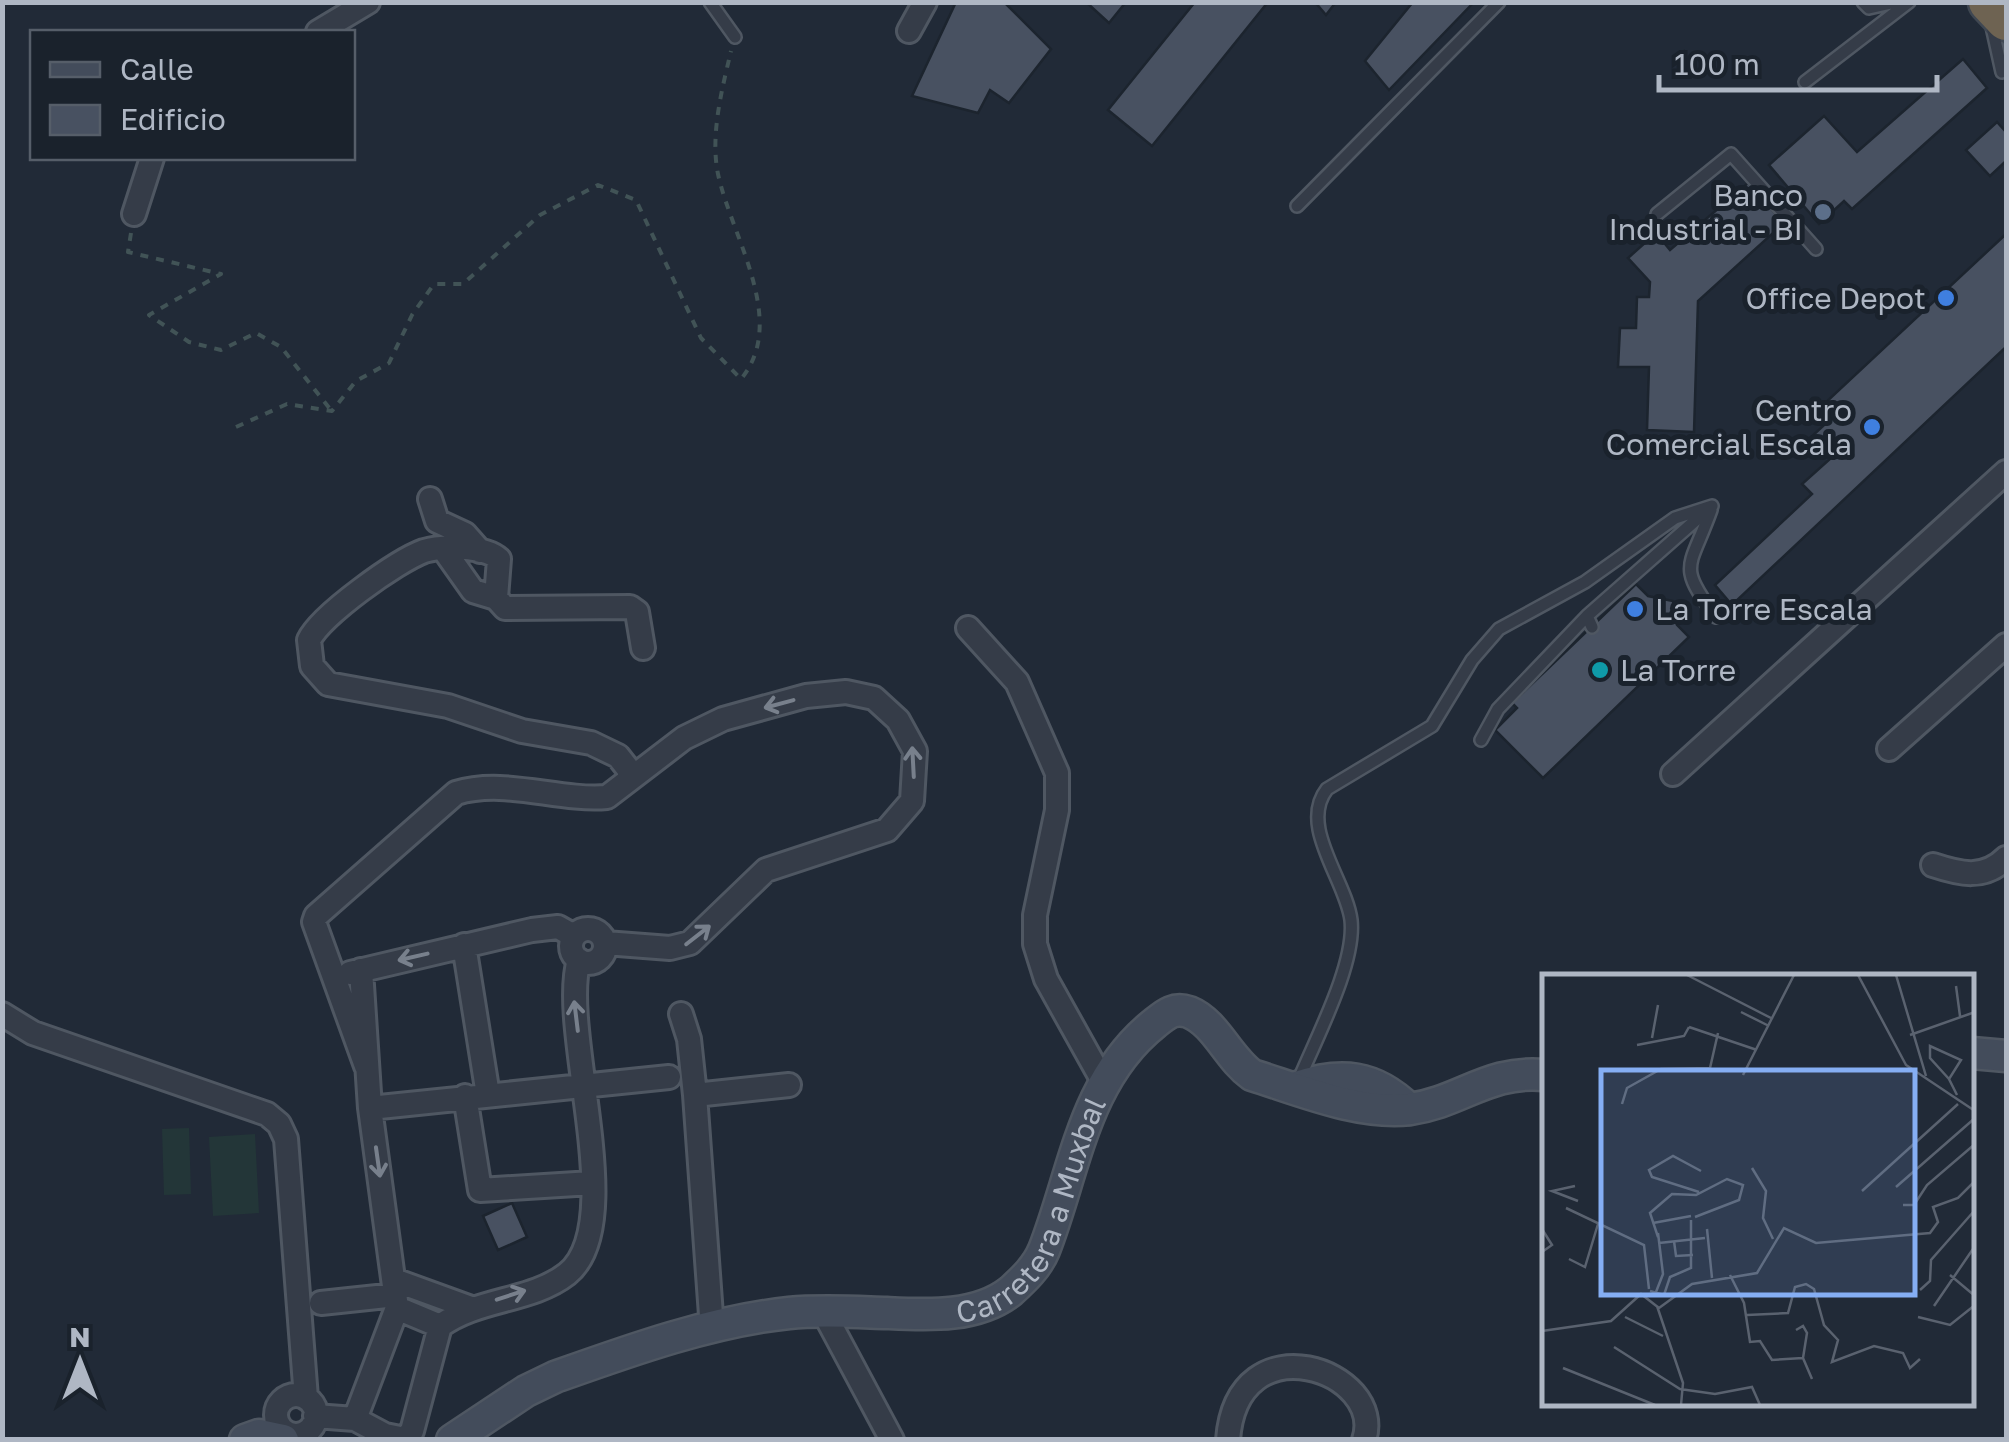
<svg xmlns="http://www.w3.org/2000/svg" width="2009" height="1442" viewBox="0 0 2009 1442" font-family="'Golos Text',sans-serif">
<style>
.green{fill:#233638}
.building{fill:#485161;stroke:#1c242e;stroke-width:2.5}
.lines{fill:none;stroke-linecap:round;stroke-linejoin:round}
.lane-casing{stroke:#4f5762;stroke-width:16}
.street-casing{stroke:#4f5762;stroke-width:28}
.secondary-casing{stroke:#4f5762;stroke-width:35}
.highway-casing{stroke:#3f4752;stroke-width:45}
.path{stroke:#415356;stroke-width:4;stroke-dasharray:8 8;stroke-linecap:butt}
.lane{stroke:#353c48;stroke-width:11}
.street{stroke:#353c48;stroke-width:22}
.secondary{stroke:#434c5b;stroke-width:30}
.highway{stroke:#6e6352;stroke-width:40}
.oneway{stroke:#78808c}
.service-dot{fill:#5c6f8a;stroke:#1a222c;stroke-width:4}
.shop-dot{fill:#3f7fe0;stroke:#1a222c;stroke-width:4}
.culture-dot{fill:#0f9aa8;stroke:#1a222c;stroke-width:4}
.labels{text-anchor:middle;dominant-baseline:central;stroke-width:10;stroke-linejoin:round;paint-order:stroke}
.poi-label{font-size:30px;fill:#afb7c4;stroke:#1a222c;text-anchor:end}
.street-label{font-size:30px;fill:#afb7c4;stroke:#1a222c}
.inset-road{fill:none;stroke:#5a626f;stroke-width:2.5}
.view{fill:#85aef3;fill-opacity:0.15;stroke:#85aef3;stroke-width:5}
.inset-edge{fill:none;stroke:#afb7c4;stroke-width:5}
</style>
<rect width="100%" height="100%" fill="#212a37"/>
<path class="green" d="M189,1128L191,1194L164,1195L162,1129Z
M255,1134L259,1213L213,1216L209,1137Z"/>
<path class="building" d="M956,2H1004L1051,49L1009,103L990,90L978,113L912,96Z
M1086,2H1126L1109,23Z
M1195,2H1268L1152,146L1108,110Z
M1315,2H1336L1326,15Z
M1413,2H1474L1389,90L1365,61Z
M1963,59L1987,88L1852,209L1844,201L1819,224L1769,165L1824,116L1857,152Z
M1997,122L2006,132V161L1990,176L1966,150Z
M1748,183L1784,223L1698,301L1694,432L1647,430L1649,367H1618L1620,328H1636L1637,297H1649L1650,282L1628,258L1656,233L1670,250Z
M2006,234V347L1732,605L1715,585L1812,494L1802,484L1830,459L1810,438L1834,416L1824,404Z
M1636,584L1648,596L1673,601L1677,625L1689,637L1543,778L1495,730L1517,708L1512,703Z
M512,1203L527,1237L498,1250L483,1216Z"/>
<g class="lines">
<g class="lane-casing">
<path id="lane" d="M710,2L735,37
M1863,2L1869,8L1896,2
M1991,22L2002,72
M1805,82L1909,2
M1297,206L1499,2
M1657,214L1731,154L1816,249
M1711,510C1690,569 1676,564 1716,617
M1592,627L1587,616L1705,512
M1481,740L1498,709L1587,616
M1298,1082C1315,1040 1356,964 1351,920C1346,880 1298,826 1327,789L1432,726L1472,660L1499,629L1585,582L1675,518L1712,506"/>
</g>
<g class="street-casing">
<path id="street" d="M909,31L925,2
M318,32L368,2
M134,214L152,158
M430,499L437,521L465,534L480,551
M444,550L473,591L496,598
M968,628L1017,682L1057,773V810L1035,915V944L1046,979L1104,1083
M1889,749L2006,645
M1673,774L2006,472
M629,779V770L618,756L591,743L522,731L448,706L328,684L312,666L309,640C321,615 397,561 424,551C443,545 485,546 499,559L496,598L505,608L630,607L637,612L643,648
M1933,865C1960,874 1984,880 2006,858
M571 946a17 17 0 1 1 34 0a17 17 0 1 1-34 0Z
M464,945L488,1095
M350,973L532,930L558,927L574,936
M2,1014L33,1033L267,1114L279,1124L286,1139L306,1398
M681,1014L689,1039L695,1095L712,1329
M366,1066L314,922L316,916L456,793C505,778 557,801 607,797L684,738L723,719L806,696L846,692L874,698L898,720L915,751L912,801L887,830L766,870L690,943L670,948L605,943
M695,1095L789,1085
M465,1096L480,1190L592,1183
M370,1108L669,1077
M394,1280L471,1308
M321,1303L396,1295
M397,1308L440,1326
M823,1311L892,1440
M276 1415a20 20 0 1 1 40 0a20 20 0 1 1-40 0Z
M315,1416L355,1419L385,1435L405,1439L412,1431L440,1326C478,1298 531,1302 567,1274C630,1224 558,1030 579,960
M355,1419L397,1308L370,1108L361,970
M1228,1440C1237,1318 1387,1371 1364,1440"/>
</g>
<g class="secondary-casing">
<g id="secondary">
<path d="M1972,1053L2006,1056"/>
<path d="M1297,1087C1341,1072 1374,1075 1409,1109"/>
<path d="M245,1440L259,1435L283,1440"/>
<path id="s1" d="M452,1440L526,1391L555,1377C628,1351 711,1321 789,1313C821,1310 854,1312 887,1313C928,1315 977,1318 1011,1291C1024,1279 1037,1267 1044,1250C1075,1171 1083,1080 1155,1023C1166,1014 1174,1007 1189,1012C1216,1023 1228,1058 1252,1075C1300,1090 1359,1115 1410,1109C1461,1102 1488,1070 1544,1075"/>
</g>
</g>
<g class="highway-casing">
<path id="highway" d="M1989,2L2006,20"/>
</g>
<path class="path" d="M131,233L128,252L221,274L149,315L189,342L221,350L256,333L281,347L330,409
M236,427L287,404L332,411L356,381L389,363L412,315L434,284H463L540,215L598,185L636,200L701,338L741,379C789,321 731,236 718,174C710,135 722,89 731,51"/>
<use href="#lane" class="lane"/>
<use href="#street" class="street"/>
<use href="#secondary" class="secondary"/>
<use href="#highway" class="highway"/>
</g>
<defs><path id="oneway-shaft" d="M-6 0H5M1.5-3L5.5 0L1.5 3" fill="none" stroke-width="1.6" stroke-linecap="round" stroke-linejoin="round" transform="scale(2.5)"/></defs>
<g class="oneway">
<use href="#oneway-shaft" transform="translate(779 704) rotate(165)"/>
<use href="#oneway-shaft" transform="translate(913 762) rotate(-93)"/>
<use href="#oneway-shaft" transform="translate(698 935) rotate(-38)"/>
<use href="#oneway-shaft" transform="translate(413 957) rotate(167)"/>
<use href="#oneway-shaft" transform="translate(576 1016) rotate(-97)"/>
<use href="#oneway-shaft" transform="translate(378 1162) rotate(82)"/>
<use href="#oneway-shaft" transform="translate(511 1295) rotate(-18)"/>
</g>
<circle class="service-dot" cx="1823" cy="212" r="10"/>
<g class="shop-dot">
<circle cx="1946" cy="298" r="10"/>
<circle cx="1872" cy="427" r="10"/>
<circle cx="1635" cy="609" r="10"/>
</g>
<circle class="culture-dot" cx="1600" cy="670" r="10"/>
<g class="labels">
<g class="poi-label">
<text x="1803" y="195">Banco<tspan x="1803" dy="34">Industrial - BI</tspan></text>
<text x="1926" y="298">Office Depot</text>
<text x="1852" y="410">Centro<tspan x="1852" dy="34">Comercial Escala</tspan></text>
<text x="1655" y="609" text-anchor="start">La Torre Escala</text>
<text x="1620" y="670" text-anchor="start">La Torre</text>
</g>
<g class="street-label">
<text stroke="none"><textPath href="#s1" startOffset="668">Carretera a Muxbal</textPath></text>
</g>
</g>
<g transform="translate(1542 974)">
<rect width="432" height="432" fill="#212a37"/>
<path class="inset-road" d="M145,1L231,45M316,1L364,91L433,137M354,1L384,102M414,12L418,42M199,38L227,52M147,53L215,76M368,61L433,38M110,64L116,31M95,71L142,62L147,53M201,101L252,1M407,105L388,84V72L419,86L407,105L415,121M80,130L85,114L119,95L168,94L176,59M210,194L224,217L221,244L231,265M33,212L10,217L36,227M354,213L433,144M320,217L416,130M157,218L110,203L107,196L131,182L159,197M361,231H372L385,211L433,170M24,234L102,271L107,315M111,249L149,242M0,255L10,271L0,278M165,255L170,304M116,263L108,239L130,220L154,221L185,205L201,211L197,226L153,243M132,267L134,282L151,281M117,269L163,264M27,285L43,293L56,250M188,301L202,329L208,368L218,367L230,386L261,384M408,301L433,322M378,316L388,307L389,286L433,236M108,317L122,321L128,303L149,294V246M114,318L121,300L116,259M115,332L141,409L139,431M392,332L433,272M117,334L150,310L215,299L242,254L274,269L388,259L396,248L391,233L416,224L433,207M205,341L246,339L253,313L264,310L272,315L282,351L296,366L290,388L332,372L361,379L368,394L378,385M83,343L121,362M376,343L408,351L433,331M254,356L261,352L265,359L261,384L270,405M0,357L69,347L99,320L117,334M72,373L138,415L173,420L210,413L218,431M21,394L113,431"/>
<path class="view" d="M59,96H373V321H59Z"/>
<rect width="432" height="432" class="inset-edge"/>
</g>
<rect width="2009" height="1442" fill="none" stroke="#afb7c4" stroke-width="10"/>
<rect x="30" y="30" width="325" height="130" fill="#1a222c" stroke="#565e69" stroke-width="2.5"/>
<rect x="50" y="62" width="50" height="15" fill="#434c5b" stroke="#565e69" stroke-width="2.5"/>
<text x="120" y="80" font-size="30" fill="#afb7c4">Calle</text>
<rect x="50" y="105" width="50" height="30" fill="#485161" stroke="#565e69" stroke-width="2.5"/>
<text x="120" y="130" font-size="30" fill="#afb7c4">Edificio</text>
<g transform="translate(80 1362)" stroke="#1a222c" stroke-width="8" paint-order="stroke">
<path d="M0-8L18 38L0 25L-18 38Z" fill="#afb7c4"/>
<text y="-15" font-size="28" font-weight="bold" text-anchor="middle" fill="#afb7c4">N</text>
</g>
<path d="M1659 75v15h278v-15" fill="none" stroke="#afb7c4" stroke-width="5"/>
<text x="1674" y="75" font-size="30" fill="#afb7c4" stroke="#1a222c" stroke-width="8" paint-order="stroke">100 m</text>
</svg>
